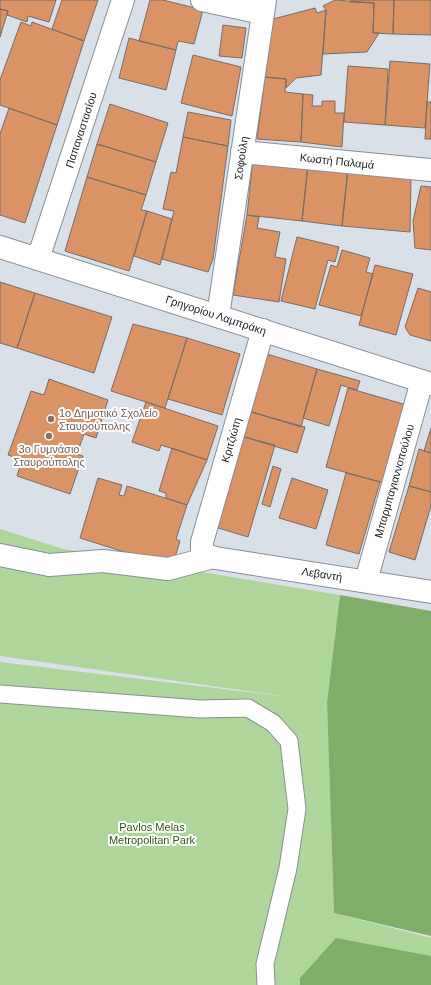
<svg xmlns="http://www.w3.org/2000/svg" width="431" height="985" viewBox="0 0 431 985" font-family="Arial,sans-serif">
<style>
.green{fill:#aed69b}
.forest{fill:#81ad6a}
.building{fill:#d99364;stroke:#766d68}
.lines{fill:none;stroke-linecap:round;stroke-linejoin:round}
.lane-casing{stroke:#888e96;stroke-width:19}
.street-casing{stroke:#888e96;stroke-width:24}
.secondary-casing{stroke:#888e96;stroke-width:24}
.lane{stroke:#fff;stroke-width:17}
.street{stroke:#fff;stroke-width:22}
.secondary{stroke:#fff;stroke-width:22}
.education-dot{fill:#8d6e63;stroke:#fff;stroke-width:1.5}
.labels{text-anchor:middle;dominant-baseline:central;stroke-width:4;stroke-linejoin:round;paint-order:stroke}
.street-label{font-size:11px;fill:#1d1f22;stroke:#fff}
.education-label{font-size:11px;fill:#785e54;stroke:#fff;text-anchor:start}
.park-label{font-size:11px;fill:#2e5812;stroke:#fff}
</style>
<rect width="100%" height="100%" fill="#d9e0e8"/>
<path class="green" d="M0,529L63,549L340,595L327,702L334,913L431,938V985H0V662L297,698L0,656Z"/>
<path class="forest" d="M340,595L431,611V936L334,913L327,702Z
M336,938L431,956V985H300V978Z"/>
<path class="building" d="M0,0H56L49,22L28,16L27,22L7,15L8,11L0,9Z
M62,0H98L84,41L52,29Z
M150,0H163L203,10L194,44L178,41L176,50L139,41Z
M335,0L374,3L373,33H379L367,52L323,54L326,10L323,6Z
M350,0H394L393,34L373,33L374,3L350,2Z
M394,0H431V35L393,34Z
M315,8L317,13L326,10L321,75L296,78L286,88V79L265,77L273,19Z
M0,9L8,11L0,37Z
M21,22L31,26L32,22L84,41L57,125L0,105V80Z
M223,25L246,28L242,58L219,56Z
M129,38L176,50L166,90L119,78Z
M193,55L241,67L232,116L181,103Z
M390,61L430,64L425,128L385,125Z
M348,66L388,69L385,125L344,122Z
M265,77L286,79L285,92L303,94L301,142L257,139Z
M303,94L313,95L312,106H322V101H335V113H344L342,147L301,142Z
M427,102H431V139H425Z
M110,104L168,123L156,162L97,144Z
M9,108L57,125L25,223L0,215V134Z
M188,112L231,120L228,146L183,137Z
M183,137L228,146L213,259L208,272L162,259L174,211L163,209L171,172L176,173Z
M97,144L156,162L146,195L87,177Z
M253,158L308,164L302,221L247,215Z
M308,164L348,168L342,226L302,221Z
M348,168L411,175L410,232L342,226Z
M87,177L146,195L141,210L147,211L129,271L65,251Z
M421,186L431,187V250L415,248L413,221Z
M147,211L172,219L160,265L134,256Z
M247,215L259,217L257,228L280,232L275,257L286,259L279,302L233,295Z
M297,237L339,247L335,262L328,260L315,309L281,301Z
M342,250L370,258L366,272L373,274L361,316L319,305L331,265L337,267Z
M375,265L413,274L396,335L359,325Z
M0,282L35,293L17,348L0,343Z
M418,288L431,292V341L410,335L405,327Z
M35,293L112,317L94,373L17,348Z
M133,324L187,338L165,408L111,391Z
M187,338L240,354L222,415L168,399Z
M267,354L317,369L301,427L248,411Z
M317,369L360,381L357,390L341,385L329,426L303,418Z
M49,379L108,400L96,438L84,434L77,454L83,456L70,494L17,476L22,460L8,455L31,391L44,395Z
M348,388L410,406L388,484L326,467Z
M146,402L218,426L207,460L161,445L159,451L132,442Z
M248,411L305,427L297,453L241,436Z
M431,428V453L424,451Z
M241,436L275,445L248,537L215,527Z
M172,448L207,460L187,505L166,498V493L159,491Z
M419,449L431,453V492L409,486Z
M273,466L281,469L270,507L262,504Z
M346,473L380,482L359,554L326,545Z
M98,478L122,485L119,495L124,496L127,486L187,505L176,539L180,541L172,567L80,538Z
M292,478L328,490L316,529L279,518Z
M409,486L431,492V506L415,560L389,552Z"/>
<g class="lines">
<g class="lane-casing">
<path id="lane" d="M0,694L200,709L248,708L273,723L289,741L297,809L288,868L265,964L266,985"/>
</g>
<g class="street-casing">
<path id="street" d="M202,0L262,13
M242,152L431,170
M38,259L123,0
M218,316L265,0
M263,330L202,542V551L209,557L431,592
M0,555L49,565L103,561L168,569L213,557
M366,581L422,381"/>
</g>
<g class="secondary-casing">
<path id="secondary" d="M0,247L431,384"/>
</g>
<use href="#lane" class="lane"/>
<use href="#street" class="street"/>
<use href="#secondary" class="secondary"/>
</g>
<g class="education-dot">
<circle cx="51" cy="419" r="4"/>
<circle cx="49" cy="436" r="4"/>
</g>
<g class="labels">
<g class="street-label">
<text transform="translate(81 130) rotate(-72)">Παπαναστασίου</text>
<text transform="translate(241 158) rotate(-82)">Σοφούλη</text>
<text transform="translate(337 161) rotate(6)">Κωστή Παλαμά</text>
<text transform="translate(216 315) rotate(18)">Γρηγορίου Λαμπράκη</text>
<text transform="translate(231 440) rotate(-74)">Κριτζιώτη</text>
<text transform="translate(394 481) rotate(-74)">Μπαρμπαγιαννοπούλου</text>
<text transform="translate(322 574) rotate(9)">Λεβαντή</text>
</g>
<g class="education-label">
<text x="59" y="413">1ο Δημοτικό Σχολείο<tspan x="59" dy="13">Σταυρούπολης</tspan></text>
<text x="49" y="449" text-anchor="middle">3ο Γυμνάσιο<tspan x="49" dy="13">Σταυρούπολης</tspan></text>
</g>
<g class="park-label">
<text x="152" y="827">Pavlos Melas<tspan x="152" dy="13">Metropolitan Park</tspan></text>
</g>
</g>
</svg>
